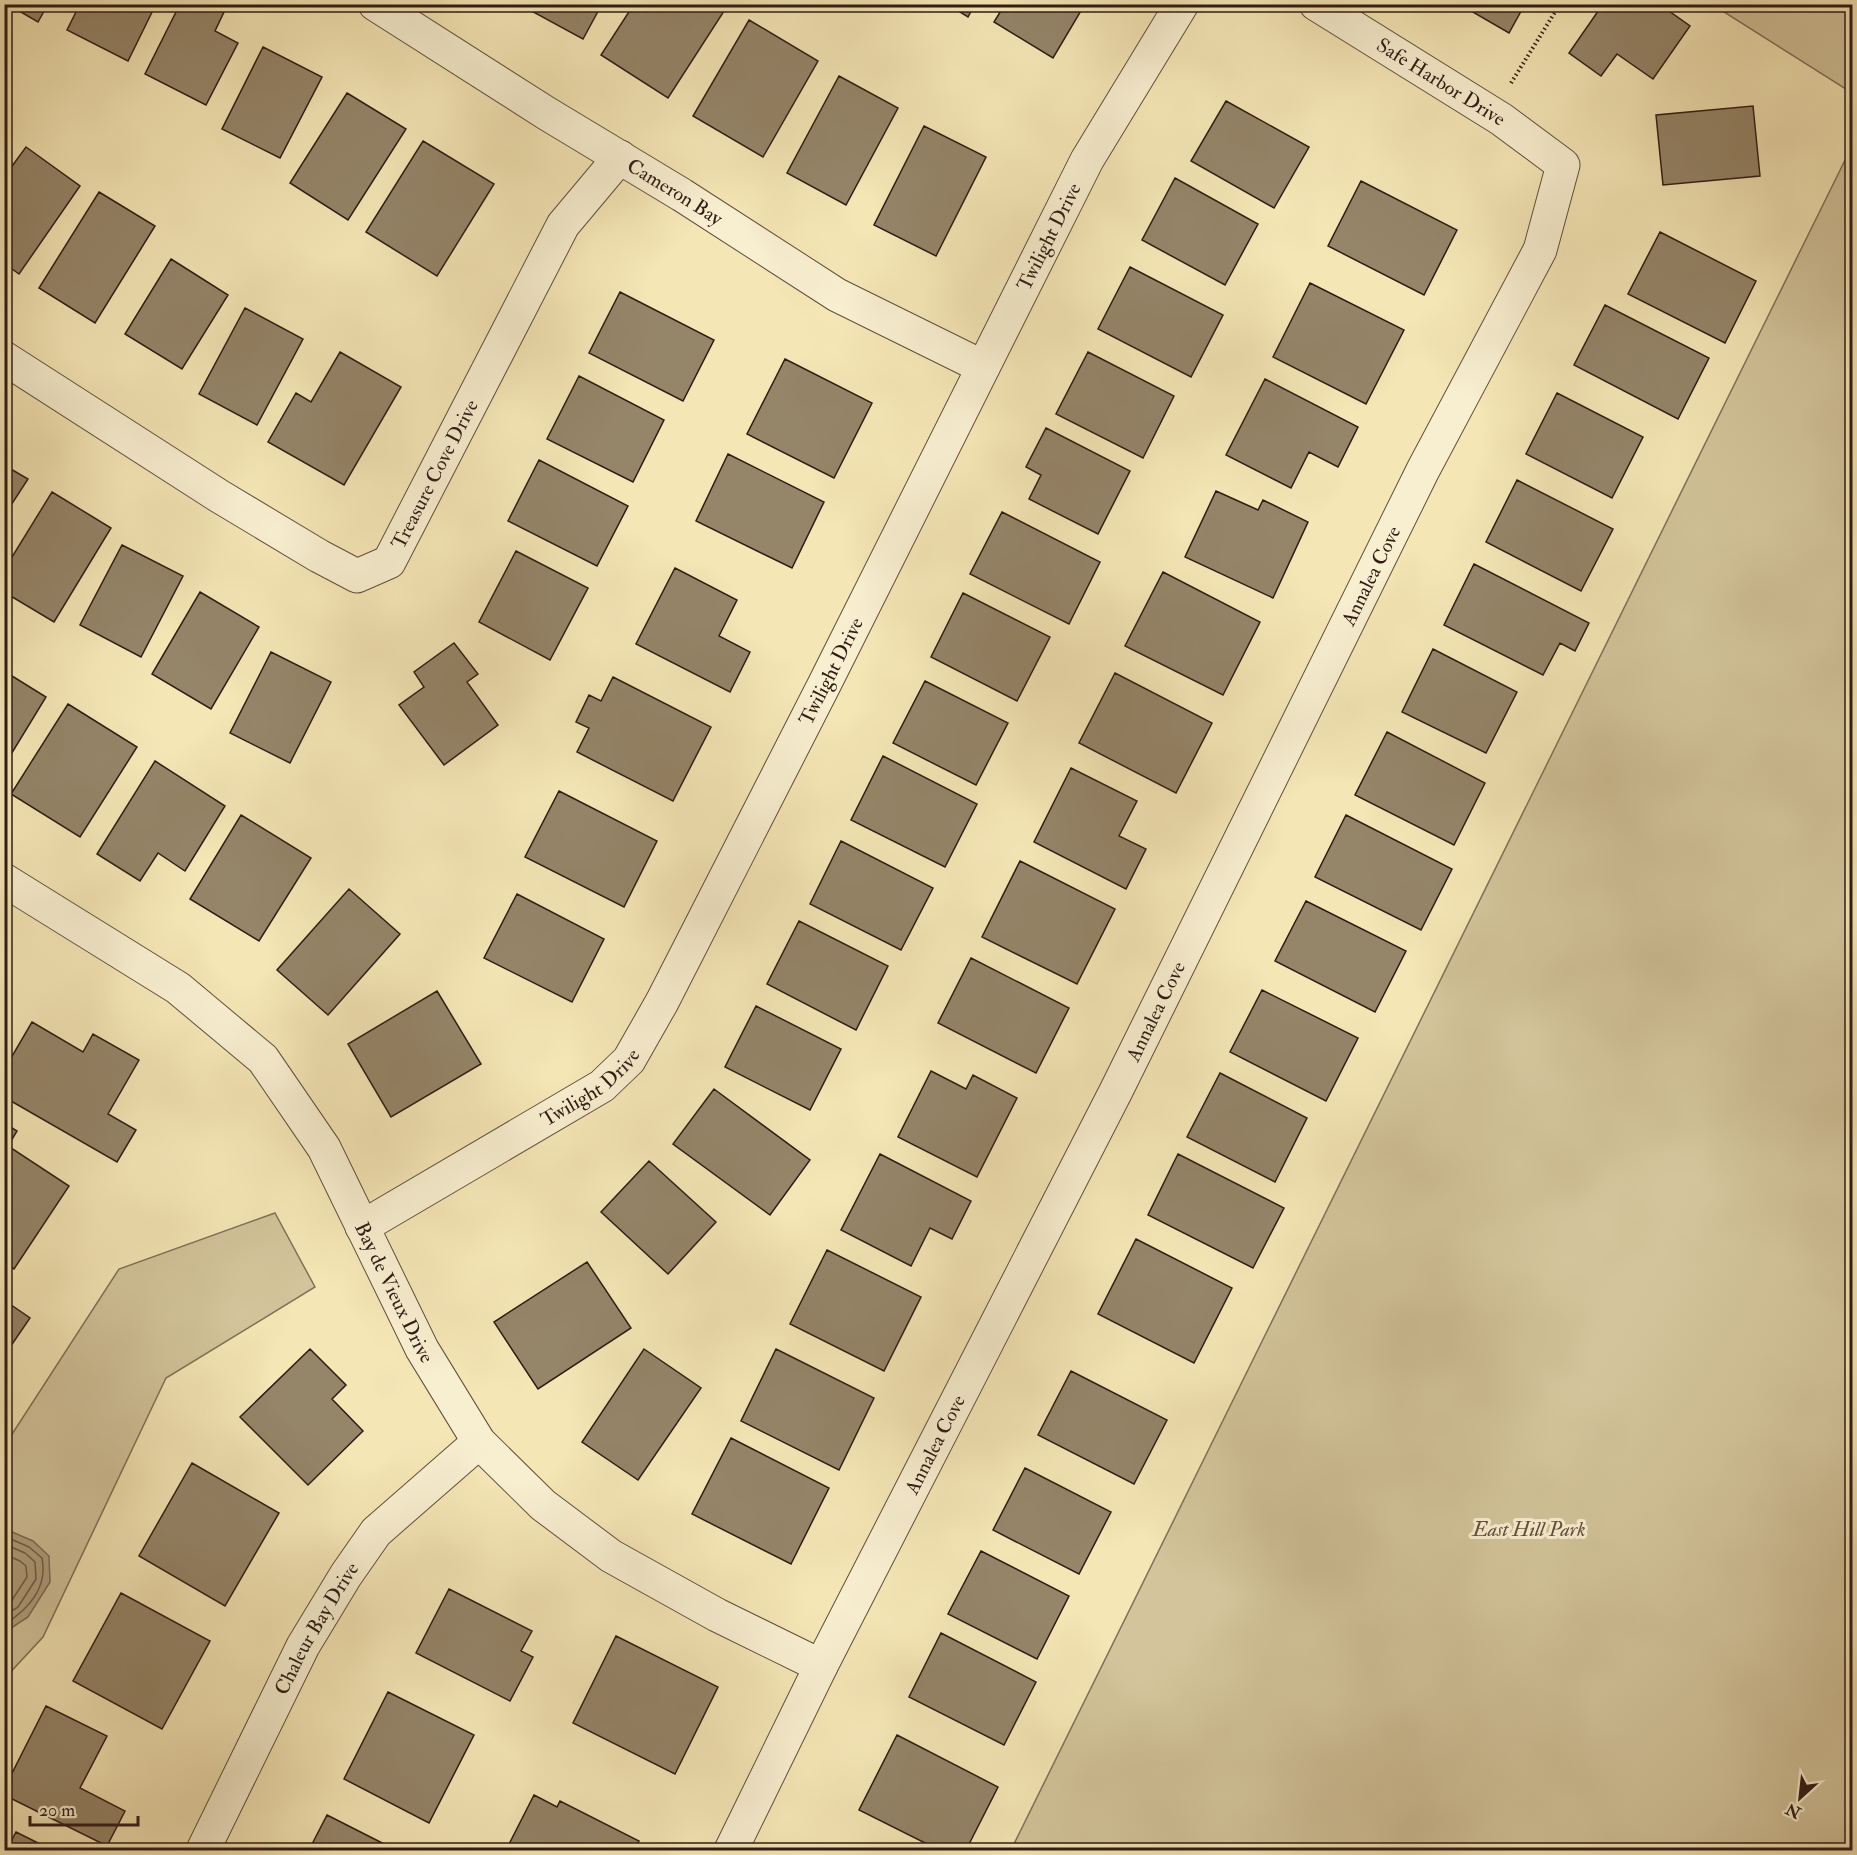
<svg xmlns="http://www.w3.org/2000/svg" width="1857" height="1855" viewBox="0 0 1857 1855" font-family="'IM FELL Double Pica',serif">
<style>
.green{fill:#d3c49b;stroke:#807058;stroke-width:1.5}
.water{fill:#b1a17f;stroke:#7d6c55;stroke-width:1.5}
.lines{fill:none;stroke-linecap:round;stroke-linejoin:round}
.shore{stroke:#705e4a;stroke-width:1.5}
.building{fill:#958569;stroke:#2e1c15;stroke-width:1.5}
.street-casing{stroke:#604e3d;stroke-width:35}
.path{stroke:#2e1c15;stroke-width:4;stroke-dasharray:1.5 3;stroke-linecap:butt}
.street{stroke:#f8efd0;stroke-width:33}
.labels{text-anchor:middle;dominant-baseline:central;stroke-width:6;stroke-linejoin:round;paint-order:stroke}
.street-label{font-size:20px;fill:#2e1c15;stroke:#f8efd0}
.park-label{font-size:20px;font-style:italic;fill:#604e3d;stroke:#f8efd0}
</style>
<rect width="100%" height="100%" fill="#f5e6b6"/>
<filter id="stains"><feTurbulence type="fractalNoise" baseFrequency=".00333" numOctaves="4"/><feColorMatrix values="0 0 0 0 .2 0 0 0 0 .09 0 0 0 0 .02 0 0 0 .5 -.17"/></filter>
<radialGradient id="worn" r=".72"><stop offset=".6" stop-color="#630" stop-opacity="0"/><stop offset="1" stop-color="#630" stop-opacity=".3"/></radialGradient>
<path class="green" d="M1713,5H1852V93Z
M1852,146V1850H1011Z
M275,1213L315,1287L166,1378L43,1637L5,1678V1445L119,1269Z"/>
<path class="water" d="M5,1529L33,1541L49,1556L50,1582L28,1617L5,1632Z"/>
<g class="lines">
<path class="shore" d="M4,1536L29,1547L42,1558C48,1589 28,1609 4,1625
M4,1544L25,1553L35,1562L36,1579L18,1607L4,1616
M4,1554L20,1561L26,1566L27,1577L12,1600L4,1605"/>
</g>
<path class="building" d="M7,4H48L38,22Z
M80,4H156L128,61L67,30Z
M180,4H210L224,12L215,31L238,43L206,105L145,74Z
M525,4H602L583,39L524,7Z
M634,4H720L726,8L668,98L601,55Z
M947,4H975L968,17Z
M1005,4H1085L1053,58L994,22Z
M1459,4H1525L1509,33Z
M1603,4H1659L1690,26L1653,79L1617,54L1601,76L1569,53Z
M749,20L818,61L763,157L693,116Z
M263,47L322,77L280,158L222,129Z
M839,76L898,108L846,205L787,173Z
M347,93L406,129L348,220L290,183Z
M1226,101L1309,147L1274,208L1191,161Z
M1753,106L1760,176L1663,185L1656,115Z
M924,126L986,157L936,256L874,225Z
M423,141L494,184L437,276L366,232Z
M26,147L80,186L19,274L4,263V177Z
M1175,178L1258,224L1225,285L1142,240Z
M1361,181L1457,230L1424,295L1328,246Z
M99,192L155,226L95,323L39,288Z
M1660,232L1756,281L1725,343L1628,294Z
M171,259L228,295L182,369L125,334Z
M1130,267L1223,315L1191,377L1098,329Z
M1310,283L1404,330L1366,404L1273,357Z
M620,292L714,340L683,401L589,353Z
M1605,305L1709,358L1678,419L1574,365Z
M245,308L303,339L257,425L199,394Z
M340,352L401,387L344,485L268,442L296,393L311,402Z
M1088,352L1174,396L1143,458L1056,414Z
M785,359L872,403L834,478L747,434Z
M579,376L664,420L633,482L547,439Z
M1265,379L1358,427L1338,467L1309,452L1291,488L1226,455Z
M1557,393L1643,437L1612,498L1526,454Z
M1046,428L1130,471L1098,534L1029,499L1041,475L1026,467Z
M728,454L824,502L792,568L696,521Z
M539,460L628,506L597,566L508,521Z
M4,465L28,479L4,516Z
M1517,480L1613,529L1581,591L1486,542Z
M1216,491L1258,510L1263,500L1308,522L1273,598L1185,557Z
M52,492L111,528L54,622L4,592V570Z
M1002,512L1100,562L1069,624L970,574Z
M122,545L183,576L141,657L80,625Z
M516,551L588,588L550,660L479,622Z
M1474,564L1589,623L1575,651L1560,643L1543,675L1444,625Z
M675,568L737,600L719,636L750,652L730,692L636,644Z
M1163,572L1260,622L1223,695L1125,646Z
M200,592L259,627L211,709L152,674Z
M963,593L1050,637L1017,701L931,657Z
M454,643L478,674L467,682L498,725L444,765L399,705L424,687L414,672Z
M1433,649L1517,692L1486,753L1402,712Z
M271,652L331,682L290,763L230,733Z
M4,671L46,697L7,761L4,759Z
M1115,673L1212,723L1176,793L1079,743Z
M613,677L711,727L673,801L577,752L589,728L576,722L589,695L601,701Z
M925,681L1008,723L976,785L893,743Z
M68,704L137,747L80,837L11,794Z
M1387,732L1485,783L1454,845L1355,795Z
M883,756L977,804L945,867L851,820Z
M155,761L225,806L185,871L158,853L140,881L97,854Z
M1071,768L1137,801L1119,836L1146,849L1126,889L1034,842Z
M559,791L657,841L624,907L525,857Z
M241,815L311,858L259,941L190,899Z
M1346,815L1452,869L1421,930L1315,877Z
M841,841L933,888L901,950L810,904Z
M1020,861L1115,909L1077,984L982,937Z
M349,889L400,934L328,1015L277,970Z
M517,894L604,939L572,1002L484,958Z
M1306,901L1406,951L1375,1012L1275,961Z
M799,921L888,966L856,1030L767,984Z
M971,958L1069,1008L1036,1073L938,1023Z
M1262,990L1358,1038L1326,1101L1230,1052Z
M437,991L481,1064L391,1117L348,1044Z
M756,1006L841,1049L810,1110L725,1067Z
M32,1022L83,1052L93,1034L139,1060L108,1114L136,1130L117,1162L4,1097V1070Z
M931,1071L966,1089L973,1075L1017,1098L977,1177L898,1137Z
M1220,1073L1307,1118L1275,1182L1187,1137Z
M714,1089L810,1160L770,1215L673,1144Z
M4,1123L17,1131L8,1146L69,1186L14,1269L4,1263Z
M880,1154L971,1201L952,1239L930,1228L911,1266L841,1230Z
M1178,1154L1284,1208L1253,1268L1148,1215Z
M649,1161L716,1222L668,1274L601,1212Z
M1136,1239L1232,1288L1194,1363L1098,1314Z
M827,1250L921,1297L884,1371L790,1324Z
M587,1262L631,1328L538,1389L494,1322Z
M4,1300L30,1318L4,1356Z
M310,1349L346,1385L332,1399L363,1431L308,1485L240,1417Z
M644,1349L701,1388L638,1480L582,1442Z
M776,1349L874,1398L839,1470L741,1421Z
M1071,1371L1167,1420L1134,1484L1038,1435Z
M731,1438L829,1488L791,1564L692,1514Z
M192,1463L279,1513L225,1606L139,1556Z
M1025,1468L1111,1512L1079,1574L993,1530Z
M981,1551L1069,1596L1037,1659L948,1614Z
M449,1589L532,1631L521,1651L533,1657L510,1701L416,1653Z
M121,1593L210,1641L162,1729L73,1681Z
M941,1633L1036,1682L1004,1745L909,1697Z
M616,1636L718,1687L675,1774L573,1723Z
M388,1692L474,1735L429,1823L344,1779Z
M46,1706L107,1736L80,1788L125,1811L107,1846L4,1795V1789Z
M897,1735L998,1787L966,1850H939L859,1810Z
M534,1795L557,1807L560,1801L639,1841L634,1850H506Z
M327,1815L396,1850H309Z
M16,1832L50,1849L4,1850V1845L8,1847Z"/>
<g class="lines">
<g class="street-casing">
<g id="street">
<path id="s1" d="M375,4L546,113L682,195L837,295L983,367"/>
<path id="s2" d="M4,358L219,496L319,556L357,576L389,562L563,225L620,157"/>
<path id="s3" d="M4,880L178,988L263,1059L324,1148L422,1349L479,1442L543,1505L611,1556L717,1615L821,1666"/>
<path id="s4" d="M362,1227L602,1086L629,1060L662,1002L824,685L1087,160L1182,4"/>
<path id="s5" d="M203,1850L303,1646L346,1575L376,1532L479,1442"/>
<path id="s6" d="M731,1850L821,1666L1116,1091L1423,470L1540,250L1563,165L1501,119L1316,4"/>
</g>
</g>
<path class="path" d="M1511,83L1560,4"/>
<use href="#street" class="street"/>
</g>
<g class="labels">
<g class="street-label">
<text transform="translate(1441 82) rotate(32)">Safe Harbor Drive</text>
<text stroke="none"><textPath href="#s1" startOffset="354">Cameron Bay</textPath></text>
<text stroke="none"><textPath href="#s4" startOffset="1240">Twilight Drive</textPath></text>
<text stroke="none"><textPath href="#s2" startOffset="549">Treasure Cove Drive</textPath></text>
<text stroke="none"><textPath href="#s6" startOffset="1426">Annalea Cove</textPath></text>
<text stroke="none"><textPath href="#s4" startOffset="754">Twilight Drive</textPath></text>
<text stroke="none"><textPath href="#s6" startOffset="940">Annalea Cove</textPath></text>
<text stroke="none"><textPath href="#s4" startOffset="268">Twilight Drive</textPath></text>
<text stroke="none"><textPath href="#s3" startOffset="584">Bay de Vieux Drive</textPath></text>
<text stroke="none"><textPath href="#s6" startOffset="454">Annalea Cove</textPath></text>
<text stroke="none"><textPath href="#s5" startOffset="249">Chaleur Bay Drive</textPath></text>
</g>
<g class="park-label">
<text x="1529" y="1529">East Hill Park</text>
</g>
</g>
<rect width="1857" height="1855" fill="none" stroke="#f5e6b6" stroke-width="24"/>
<rect x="6" y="6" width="1845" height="1843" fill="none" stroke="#2e1c15" stroke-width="3"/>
<rect x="12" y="12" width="1833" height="1831" fill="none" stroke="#2e1c15" stroke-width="1.5"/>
<g transform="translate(1800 1798) rotate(207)" stroke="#f8efd0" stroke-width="4.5" paint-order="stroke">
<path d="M0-4.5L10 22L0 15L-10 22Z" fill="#2e1c15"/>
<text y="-9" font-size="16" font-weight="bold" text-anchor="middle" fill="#2e1c15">N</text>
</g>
<path d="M30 1816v9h108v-9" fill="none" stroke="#2e1c15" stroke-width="3"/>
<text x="39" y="1816" font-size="18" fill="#2e1c15" stroke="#f8efd0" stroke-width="4.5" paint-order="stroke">20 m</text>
<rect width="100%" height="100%" filter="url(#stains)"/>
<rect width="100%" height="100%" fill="url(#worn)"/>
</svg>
